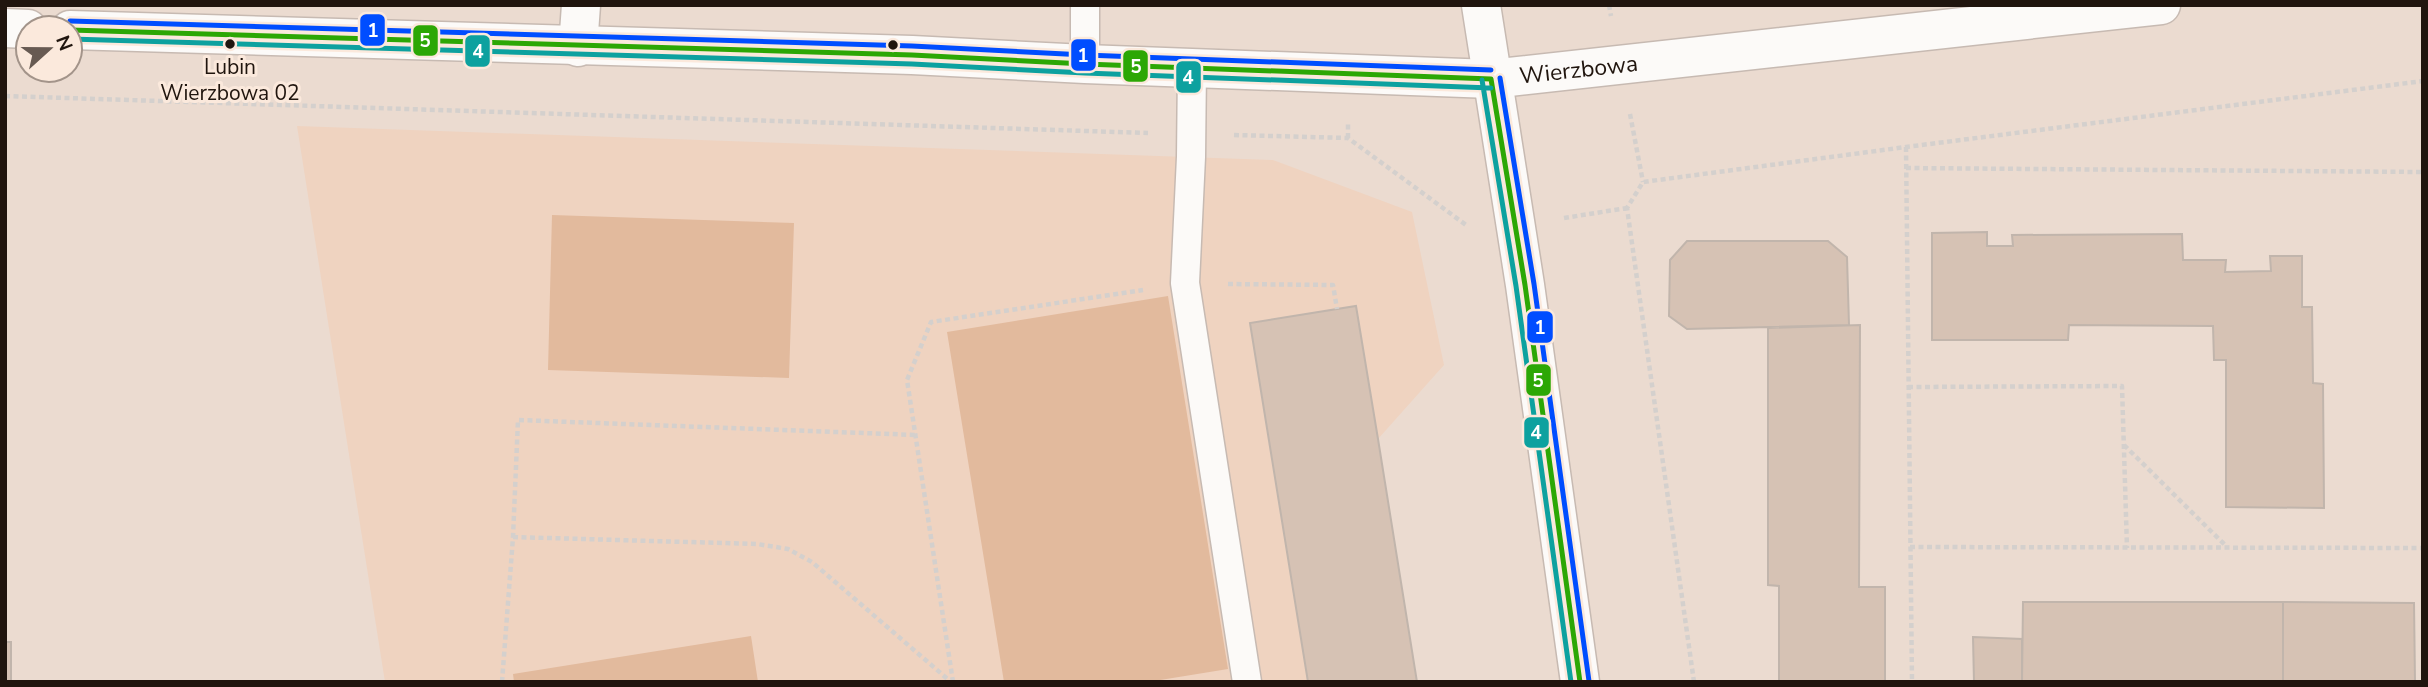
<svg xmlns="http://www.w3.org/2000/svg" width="2428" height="687" viewBox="0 0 2428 687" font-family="'Nunito Sans',sans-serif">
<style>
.built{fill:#efd3c0}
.green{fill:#e2ba9d}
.building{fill:#d6c2b4;stroke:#c1b5ac;stroke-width:2}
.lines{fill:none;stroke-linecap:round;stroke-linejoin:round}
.lane-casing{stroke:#c7bab2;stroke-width:31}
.street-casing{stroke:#c7bab2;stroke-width:41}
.path{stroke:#d4d0cd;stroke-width:4.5;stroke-dasharray:5 3.5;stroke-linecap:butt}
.lane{stroke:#fcfaf8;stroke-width:28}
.street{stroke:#fcfaf8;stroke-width:38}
.bus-1-casing{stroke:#fbe9dc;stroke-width:10}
.bus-2-casing{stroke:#fbe9dc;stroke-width:10}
.bus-3-casing{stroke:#fbe9dc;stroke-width:10}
.bus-1{stroke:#2ca705;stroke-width:5}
.bus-2{stroke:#0da19f;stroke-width:5}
.bus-3{stroke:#004dff;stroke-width:5}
.bus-dot{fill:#20150e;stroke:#fbe9dc;stroke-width:2.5}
.labels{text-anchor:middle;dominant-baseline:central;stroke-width:6;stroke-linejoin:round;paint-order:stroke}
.bus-label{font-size:21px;fill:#20150e;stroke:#fbe9dc}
.street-label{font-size:23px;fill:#20150e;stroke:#fbe9dc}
.line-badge{stroke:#fbe9dc;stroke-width:2.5}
.badge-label{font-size:19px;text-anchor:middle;font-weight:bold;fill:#fff}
</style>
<rect width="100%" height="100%" fill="#ebdbd0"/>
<path class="built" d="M297,126L1273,160L1412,212L1444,365L1378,439L1417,682H385Z"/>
<path class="green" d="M552,215L794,223L789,378L548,370Z
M1168,296L1228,669L1148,682H1004L947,332Z
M751,636L758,682H514L513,674Z"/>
<path class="building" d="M1987,232V246H2013L2012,235L2182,234L2183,260H2226L2225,272L2271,271L2270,256H2302V307H2312L2313,383L2323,384L2324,508L2226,507V360H2214L2213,326L2069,325L2068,340H1932V233Z
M1687,241H1828L1847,257L1849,325L1687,329L1669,316L1670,260Z
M1356,306L1378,439L1417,682H1308L1250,323Z
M1860,325L1859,587H1885V682H1779V586L1768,585V328Z
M2023,602H2283V682H2022Z
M2283,602L2414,603L2415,682H2283Z
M1973,637L2022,639V682H1974Z
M5,642H11V682H5Z"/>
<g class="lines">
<g class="lane-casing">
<path id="lane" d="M1085,5V64
M1192,68L1191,157L1185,283L1247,682"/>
</g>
<g class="street-casing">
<g id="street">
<path d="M1481,5L1525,285L1580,682"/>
<path d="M5,28L28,29"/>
<path id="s1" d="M70,30L912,55L1085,64L1491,79L2161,5"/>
<path d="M578,47L581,5"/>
</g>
</g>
<path class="path" d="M1609,5L1611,16
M5,96L1148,133
M1630,114L1643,182
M1234,135L1348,138L1466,225
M1348,138V121
M1906,147L1912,682
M1906,168L2423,172
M1564,218L1627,208
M1228,284L1333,285L1337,309
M1908,387L2122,386L2127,548
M2124,445L2227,547
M513,537L757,544L788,549L812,562L951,682
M1910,547L2423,548
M502,682L513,537L518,420L916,435
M953,682L907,380L931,322L1143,290
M1694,682L1627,208L1643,182L1906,147L2423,81"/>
<use href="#lane" class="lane"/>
<use href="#street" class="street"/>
<g class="bus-1-casing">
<path id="bus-1" d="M70,30L912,55L1085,64L1491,79
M1491,79L1525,285L1580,682"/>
</g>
<g class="bus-2-casing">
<path id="bus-2" d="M70,39L912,64L1085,73L1491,88
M1482,80L1516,286L1571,682"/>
</g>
<g class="bus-3-casing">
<path id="bus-3" d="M70,21L912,46L1085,55L1491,70
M1500,78L1534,284L1589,681"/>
</g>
<use href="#bus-1" class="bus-1"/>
<use href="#bus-2" class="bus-2"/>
<use href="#bus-3" class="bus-3"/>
</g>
<g class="bus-dot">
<circle cx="230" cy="44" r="6"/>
<circle cx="893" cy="45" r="6"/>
</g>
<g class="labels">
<g class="bus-label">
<text x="230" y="67">Lubin<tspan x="230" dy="26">Wierzbowa 02</tspan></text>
</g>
<g class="street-label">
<text stroke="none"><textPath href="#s1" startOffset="1510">Wierzbowa</textPath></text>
</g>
</g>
<g class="line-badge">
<rect x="359" y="13" width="27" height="34" rx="7" fill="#004dff"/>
<rect x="412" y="24" width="27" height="33" rx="7" fill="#2ca705"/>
<rect x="464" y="34" width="27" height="34" rx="7" fill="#0da19f"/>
<rect x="1070" y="38" width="27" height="34" rx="7" fill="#004dff"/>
<rect x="1122" y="49" width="27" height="34" rx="7" fill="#2ca705"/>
<rect x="1175" y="60" width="27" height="34" rx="7" fill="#0da19f"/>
<rect x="1526" y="310" width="28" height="34" rx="7" fill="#004dff"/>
<rect x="1525" y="363" width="27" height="34" rx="7" fill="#2ca705"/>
<rect x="1523" y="416" width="27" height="33" rx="7" fill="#0da19f"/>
</g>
<g class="badge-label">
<text x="373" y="37">1</text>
<text x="425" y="47">5</text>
<text x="478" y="58">4</text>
<text x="1083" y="62">1</text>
<text x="1136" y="73">5</text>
<text x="1188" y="84">4</text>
<text x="1540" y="334">1</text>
<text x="1538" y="387">5</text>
<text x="1536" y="439">4</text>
</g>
<rect width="2428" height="687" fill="none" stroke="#20150e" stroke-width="14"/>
<g transform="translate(49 49) rotate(69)"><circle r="33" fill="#fbe9dc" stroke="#a3948a" stroke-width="2"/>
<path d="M0-5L12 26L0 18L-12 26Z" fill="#675a52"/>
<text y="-10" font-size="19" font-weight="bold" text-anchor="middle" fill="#20150e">N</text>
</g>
</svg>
